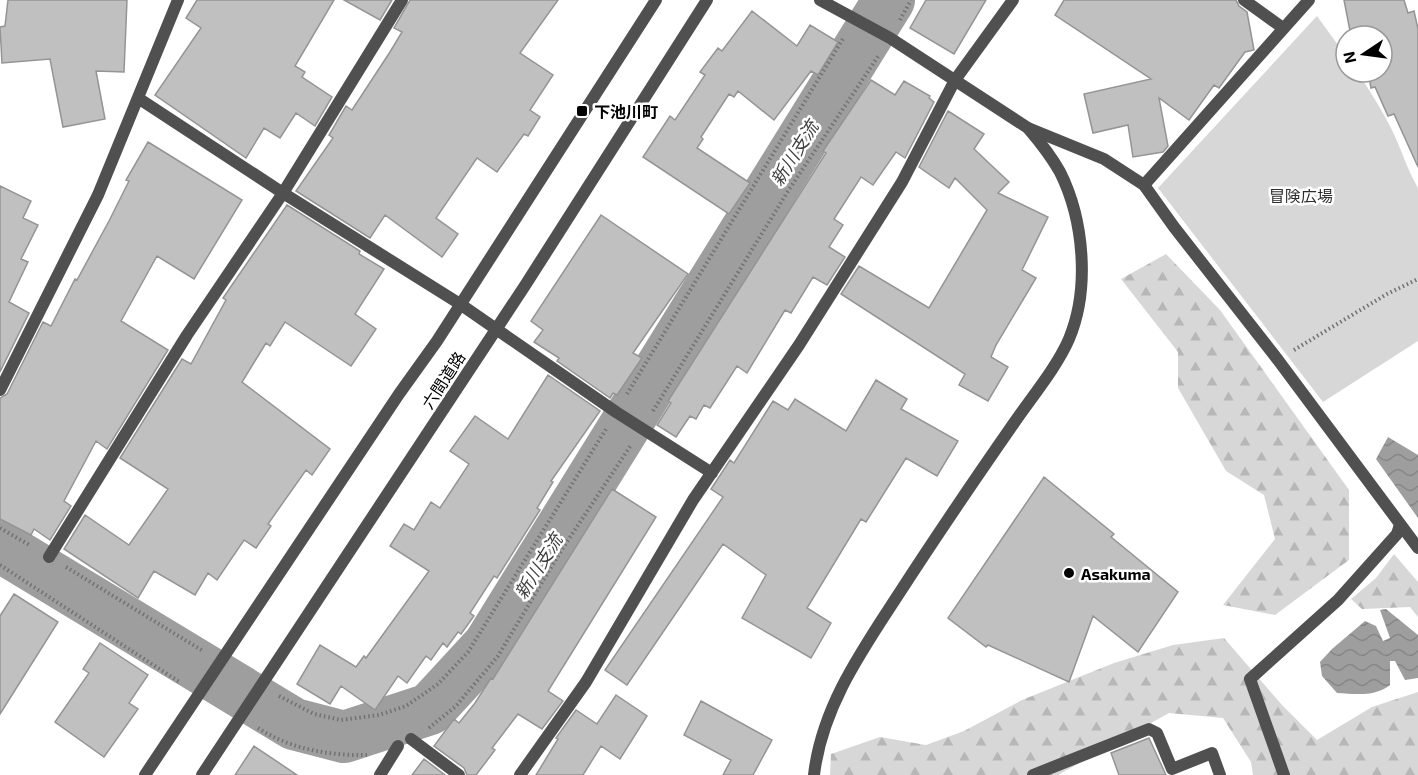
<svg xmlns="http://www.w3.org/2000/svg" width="1418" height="775" viewBox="0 0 1418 775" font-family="'Exo 2','Noto Sans JP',sans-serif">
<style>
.forest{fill:url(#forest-firs)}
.park{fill:#d7d7d7}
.water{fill:url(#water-waves)}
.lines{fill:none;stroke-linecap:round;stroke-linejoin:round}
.river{stroke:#9e9e9e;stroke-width:52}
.building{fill:#c0c0c0;stroke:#949494;stroke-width:1.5}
.path{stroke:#727272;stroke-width:4;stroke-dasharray:1.5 3;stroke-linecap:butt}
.service{stroke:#505050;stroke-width:12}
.minor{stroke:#505050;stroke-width:12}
.tertiary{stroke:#505050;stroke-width:12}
.poi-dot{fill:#000;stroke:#fff;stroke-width:2}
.labels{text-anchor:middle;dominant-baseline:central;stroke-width:5;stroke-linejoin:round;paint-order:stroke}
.poi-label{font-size:16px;font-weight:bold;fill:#000;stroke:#fff;text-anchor:start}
.park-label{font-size:16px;fill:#2e2e2e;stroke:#fff}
.street-label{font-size:16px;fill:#000;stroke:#fff}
.water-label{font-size:18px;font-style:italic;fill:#3f3f3f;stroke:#fff}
</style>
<defs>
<pattern id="forest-firs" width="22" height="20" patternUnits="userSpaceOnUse" patternTransform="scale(1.5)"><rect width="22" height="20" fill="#d7d7d7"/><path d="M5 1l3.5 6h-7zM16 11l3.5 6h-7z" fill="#b7b7b7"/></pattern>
<pattern id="water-waves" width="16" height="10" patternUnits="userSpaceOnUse" patternTransform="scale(1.5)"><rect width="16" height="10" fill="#9e9e9e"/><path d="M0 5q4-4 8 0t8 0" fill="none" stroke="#868686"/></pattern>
</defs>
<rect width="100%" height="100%" fill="#fff"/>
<path class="forest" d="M1166,254L1220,310L1349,490V560L1275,615L1223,605L1275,539L1264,495L1226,471L1178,388V352L1121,279Z
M1394,554L1418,582V617L1410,607L1362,609L1351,599L1376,578Z
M1224,638L1282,705L1317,740L1372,707L1418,692V775H1253L1251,762L1223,718L1169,713L1058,775H830L831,754L880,737L926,745L964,731L1022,700L1114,663L1173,645Z"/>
<path class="park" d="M1317,16L1346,56V72H1357C1370,90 1381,109 1391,128C1401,148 1407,169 1418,188V341L1323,402L1158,188Z"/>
<path class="water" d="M1388,437L1418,455V518L1376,459Z
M1386,609L1418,635V678L1405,680L1395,661H1390V685C1375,697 1356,694 1337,693L1322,676L1320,662L1332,649L1365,621L1376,626L1383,641L1390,638L1380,610Z"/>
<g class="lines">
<path class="river" d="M0,546L294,724L344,737L430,709L489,645L889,0"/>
</g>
<path class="building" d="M8,0H127L124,72L96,71L105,119L63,127L50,59L2,63L0,27L5,26Z
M197,0H334L295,66L305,72L302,77L332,97L315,126L296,113L280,138L264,128L246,158L155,95L201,28L186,18Z
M344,0H392L380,20Z
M410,0H558L520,53L553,75L530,110L540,117L528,136L524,134L497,172L477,158L436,218L458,234L442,257L385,215L370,238L296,191L333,138L329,135L346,106L352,110L390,52L402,32L394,28Z
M926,0H986L954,54L910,28Z
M1064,0H1236L1239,6L1247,12L1254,50L1245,52L1219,88L1214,85L1189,120L1159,98L1168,146L1163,152L1133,157L1128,125L1093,133L1084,94L1151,79L1055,15Z
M1344,0H1404L1408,13L1414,11L1418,29V167L1394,114L1388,116L1375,87L1371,88L1368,72H1382V36H1351Z
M752,11L797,46L810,25L838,42L818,75L811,71L774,120L738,91L734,97L729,94L701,137L703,139L697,148L750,183L729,214L643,157L670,116L675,120L705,75L700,72L718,48L722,51Z
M871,80L895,95L904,81L930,96L929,98L934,102L905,158L896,152L873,185L861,177L834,219L843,225L829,247L845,257L827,285L813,277L791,313L785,310L747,373L737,366L710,408L704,405L696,419L690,416L676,437L657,425L671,403L668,401L826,153L823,151Z
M948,111L984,134L974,149L1009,182L998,193L1048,217L1022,270L1036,278L996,345L991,357L1008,367L988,401L959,385L965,374L841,294L859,266L929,308L987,210L955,178L949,188L919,167Z
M148,142L242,200L194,279L157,256L121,321L168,350L107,449L96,441L64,501L71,506L50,540L34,529L31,535L0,519V398L7,394L43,322L51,326L75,279L77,280L109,221L129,181L126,180Z
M0,186L31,201L23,218L38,225L21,259L28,262L9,302L29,313L0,372Z
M287,205L360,251L359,254L384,269L355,314L376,329L351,366L285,322L270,346L266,343L242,382L330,449L312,475L306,470L268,524L271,526L256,548L244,540L217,580L208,573L195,595L154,571L138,598L64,549L85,515L129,545L168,489L120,458L182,359L191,364L226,300L223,298Z
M601,215L688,274L633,353L642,358L617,395L613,393L610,398L557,361L559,358L534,342L543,330L531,321Z
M548,375L600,411L551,481L553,482L537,508L540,510L497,578L494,576L470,613L474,616L461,634L458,632L447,647L443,643L431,660L426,656L407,683L398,676L375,710L341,686L330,704L297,684L320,645L356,667L364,656L366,658L429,571L390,546L404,524L414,530L431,502L440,508L469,464L450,451L475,416L508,439Z
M876,380L907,399L901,409L958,441L937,476L906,458L866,522L861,519L807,608L831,623L811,658L742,618L766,575L723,544L627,685L605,670L723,497L711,489L730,460L734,463L773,401L788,410L795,399L846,431Z
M1044,477L1114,534L1111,537L1178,592L1138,652L1093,616L1069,682L988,645L986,647L948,618Z
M612,489L656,517L548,691L563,701L542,729L518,714L492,748L495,750L476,775H467L464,768L434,746L454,719L459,723L475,703L491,678L493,679Z
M14,594L58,622L0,714V616Z
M100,643L148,675L129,703L138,709L104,757L55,722L89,673L83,669Z
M616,695L647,716L620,759L601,746L583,775H536L558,739L556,738L576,710L597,724Z
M701,701L772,740L753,775H723L731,760L684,735Z
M1149,738L1166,775H1119L1111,753Z
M254,746L297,775H235Z
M424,759L445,775H412Z"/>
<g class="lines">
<path class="path" d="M900,20L911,0
M1294,350L1387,294L1418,279
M627,394L844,37
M653,411L788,191L879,55
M0,528L31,546
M0,565L181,683
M66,567L203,651
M279,696L314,714L341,720L379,715L406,706L438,684L468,652L606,429
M258,728C290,749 330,756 368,755
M429,728L456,706L498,656L559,554L631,445"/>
<path class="service" d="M1244,0L1283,28
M1144,185L1309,0
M411,739L459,775
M380,775L398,746
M1033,775L1149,729L1157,733L1172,769L1212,753L1220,775
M1284,775L1250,679L1338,600L1397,534L1400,525"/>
<path class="minor" d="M138,98L283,193L460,304L616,412L712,473
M1028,128L1104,159L1144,185L1174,227L1278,360L1418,548
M0,390L98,195L178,0
M49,557L187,335L283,193L402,0
M520,775L586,682L693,500L799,345L902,182L955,80L1013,0"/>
<path class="tertiary" d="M145,775L399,394L437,341L656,0
M202,775L526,284L707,0
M814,775C822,706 863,649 900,592C937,535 975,479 1014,423C1031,398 1057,367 1069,339C1090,289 1084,220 1060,172C1051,156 1040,142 1028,128L890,38L820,0"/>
</g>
<g class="poi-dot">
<rect x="576" y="105" width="12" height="12" rx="3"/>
<circle cx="1069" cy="573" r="6"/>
</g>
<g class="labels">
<g class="poi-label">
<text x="594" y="111">下池川町</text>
<text x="1081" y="573">Asakuma</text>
</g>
<g class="park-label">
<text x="1301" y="195">冒険広場</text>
</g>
<g class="street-label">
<text transform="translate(443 380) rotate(-57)">六間道路</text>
</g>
<g class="water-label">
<text transform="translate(794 153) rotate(-58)">新川支流</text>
<text transform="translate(538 566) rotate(-58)">新川支流</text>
</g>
</g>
<g transform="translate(1364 54) rotate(257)"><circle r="28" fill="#ffffff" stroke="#999999" stroke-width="1.5"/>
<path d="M0-4.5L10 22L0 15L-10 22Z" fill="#000000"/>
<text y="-9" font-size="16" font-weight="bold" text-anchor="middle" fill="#000000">N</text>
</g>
</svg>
